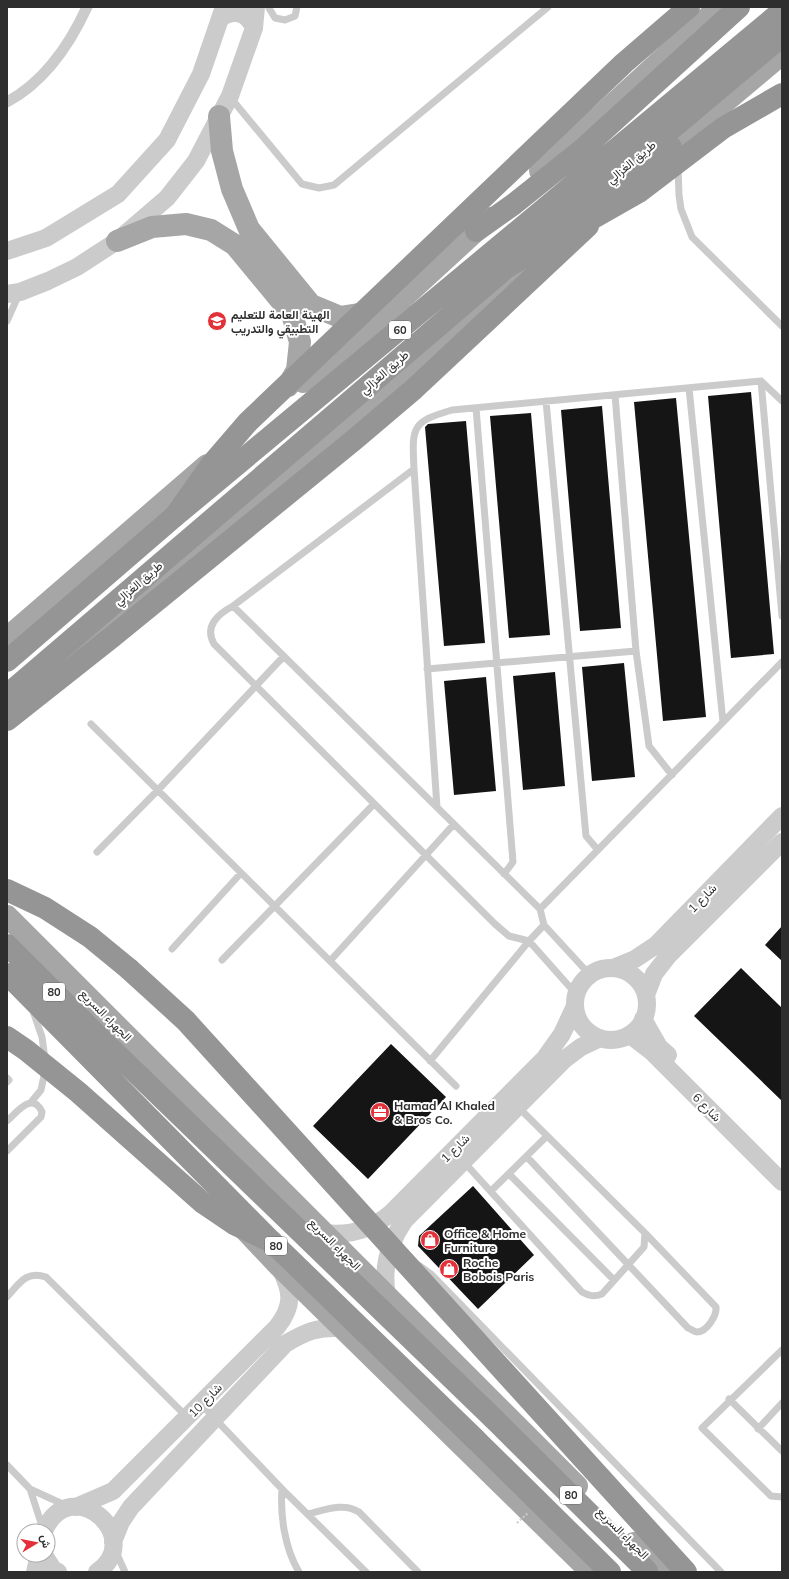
<svg xmlns="http://www.w3.org/2000/svg" width="789" height="1579" viewBox="0 0 789 1579" font-family="Mulish,Vazirmatn,sans-serif">
<style>
.building{fill:#151515}
.lines{fill:none;stroke-linecap:round;stroke-linejoin:round}
.service{stroke:#cbcbcb;stroke-width:7}
.pedestrian{stroke:#cbcbcb;stroke-width:11}
.tertiary{stroke:#cbcbcb;stroke-width:18}
.primary{stroke:#a6a6a6;stroke-width:22}
.motorway{stroke:#959595;stroke-width:22}
.path-bridge{stroke:#cbcbcb;stroke-width:2;stroke-dasharray:2 2;stroke-linecap:butt}
.motorway-bridge{stroke:#959595;stroke-width:22}
.labels{text-anchor:middle;dominant-baseline:central;stroke-width:4;stroke-linejoin:round;paint-order:stroke}
.shield{fill:#fff;stroke:#6d6d6d;stroke-width:1}
.shield-label{font-size:11px;font-weight:bold;fill:#2e2e2e}
.street-label{font-size:12px;fill:#2e2e2e;stroke:#fff}
.poi-label{font-size:12px;font-weight:bold;fill:#2e2e2e;stroke:#fff;text-anchor:start}
</style>
<rect width="100%" height="100%" fill="#fff"/>
<path class="building" d="M751,392L774,654L731,658L708,396Z
M676,398L706,717L663,721L634,402Z
M602,406L621,628L580,631L561,410Z
M531,413L550,635L509,638L490,416Z
M466,421L485,643L444,646L425,427L428,424Z
M624,663L635,777L592,781L582,667Z
M555,672L565,786L523,790L513,676Z
M486,677L496,791L454,795L444,681Z
M782,926V961L765,945Z
M741,968L782,1008V1101L694,1016Z
M391,1044L446,1097L368,1179L313,1126Z
M473,1186L534,1255L478,1309L418,1246L419,1236Z"/>
<g class="lines">
<path class="service" d="M269,8L275,18L285,20L295,16L297,7
M230,97L302,184L319,188L334,185L548,7
M678,168L679,195L681,209L692,237L782,326
M7,321L19,294
M761,381L782,616
M689,388L723,722
M615,395L636,651L649,746L672,775
M546,401L586,836L598,850
M476,408L513,862L504,874
M414,469L233,606C218,614 204,626 214,644L495,924L509,936L529,941L576,994
M233,606L540,909L544,925L590,975
M427,669L636,651
M91,724L456,1086
M437,807L414,469C412,427 411,422 452,410L761,381L782,401
M97,852L158,790L284,656
M540,909L782,662
M172,949L241,873
M222,960L374,804
M330,961L454,824
M34,1014L42,1037L45,1059
M430,1061L529,941L544,925
M7,1078L9,1080L7,1082
M32,1101L41,1090L45,1071
M7,1121C17,1112 33,1091 42,1112L41,1117L7,1151
M527,1157L688,1328C691,1329 694,1332 697,1332C707,1332 717,1315 716,1307L645,1233
M463,1161L582,1292C589,1296 594,1297 602,1294L644,1247L645,1233L518,1107
M509,1174L614,1280
M491,1191L547,1136
M420,1266L431,1274L721,1572
M7,1297C19,1284 26,1270 46,1277L186,1416
M782,1350L702,1428L771,1496L782,1497
M729,1399L782,1451
M201,1404L282,1489L366,1572
M758,1429L782,1403
M7,1465L30,1489L67,1506
M30,1489L43,1529
M282,1489C280,1516 285,1549 299,1572
M308,1514C325,1510 343,1502 359,1512L418,1572
M116,1552L125,1572"/>
<path class="pedestrian" d="M7,102C44,82 70,44 87,7"/>
<path class="tertiary" d="M220,18C234,9 247,12 254,28
M7,251L46,238L118,194L167,140L201,74L224,7
M7,294L20,292L48,281L77,267L117,241L167,198L196,161L230,96L254,28L256,7
M613,968L635,959L656,945L782,816
M575 1004a36 36 0 1 1 72 0a36 36 0 1 1-72 0Z
M646,995L654,974L668,956L782,842
M643,1019L659,1047L668,1055
M630,1035L652,1052L782,1182
M325,1233C350,1236 371,1230 391,1213L545,1058L562,1034L575,1006
M387,1296C382,1268 388,1244 404,1221L565,1059L581,1047L600,1038
M76,1507L113,1491L277,1327C294,1305 292,1292 280,1268
M44,1531C71,1470 147,1538 97,1572
M113,1542L121,1522L131,1507L285,1344C307,1331 317,1327 342,1328
M44,1555L53,1569L58,1572
M35,1572L39,1555"/>
<path class="primary" d="M219,116L222,151L232,189L249,229L311,305L340,317L371,312
M656,160L782,54
M540,171L719,7
M117,241L152,227L186,224L211,230L235,245L292,314L300,342L297,370L288,386
M303,382L403,298L490,218
M7,638L207,465
M70,657L529,268
M7,916L577,1486
M245,1230L279,1266L591,1572
M634,1543L663,1572"/>
<path class="motorway" d="M614,201L671,147
M476,231L514,204L584,148L739,7
M7,661L175,516L782,11
M7,695L507,267L782,36
M7,720L112,637L354,440L414,389L588,226
M7,890L45,908L90,937L129,969
M7,945L101,1039L494,1419
M7,974L272,1242L475,1439"/>
<path class="path-bridge" d="M517,1523L528,1513"/>
<path class="motorway-bridge" d="M507,267L639,192L723,128L782,94
M175,516L211,465L248,422L624,63L689,7
M129,969L186,1021L686,1572
M7,1037L26,1050L78,1092L203,1203L234,1224L272,1242
M494,1419L647,1571
M475,1439L610,1572"/>
</g>
<defs>
<g id="university-disc" transform="scale(1)"><circle r="9.5" fill="#e33139" stroke="#fff"/><path d="M0-5L7-2L0 1L-7-2ZM-4 1L0 2.5L4 1V4Q0 6-4 4Z" fill="#fff"/></g>
<g id="office-disc" transform="scale(1)"><circle r="9.5" fill="#e33139" stroke="#fff"/><path d="M-6-3h4V-5.5h4V-3h4V5H-6ZM-1-4.5V-3h2v-1.5ZM-6 0V1H6V0Z" fill="#fff"/></g>
<g id="shop-disc" transform="scale(1)"><circle r="9.5" fill="#e33139" stroke="#fff"/><path d="M-5-2.5h2.3a2.7 3.5 0 0 1 5.4 0H5L5.5 6h-11ZM-1.5-2.5h3a1.5 2.3 0 0 0-3 0Z" fill="#fff"/></g>
</defs>
<g fill-rule="evenodd">
<use href="#university-disc" x="217" y="321"/>
<use href="#office-disc" x="380" y="1112"/>
<use href="#shop-disc" x="430" y="1240"/>
<use href="#shop-disc" x="449" y="1269"/>
</g>
<g class="labels">
<g class="shield">
<rect x="389" y="321" width="22" height="18" rx="3"/>
<rect x="43" y="983" width="22" height="18" rx="3"/>
<rect x="265" y="1237" width="22" height="18" rx="3"/>
<rect x="560" y="1486" width="22" height="18" rx="3"/>
</g>
<g class="shield-label">
<text x="400" y="330">60</text>
<text x="54" y="992">80</text>
<text x="276" y="1246">80</text>
<text x="571" y="1495">80</text>
</g>
<g class="street-label">
<text transform="translate(631 162) rotate(-40)">طريق الغزالي</text>
<text transform="translate(384 372) rotate(-41)">طريق الغزالي</text>
<text transform="translate(138 583) rotate(-41)">طريق الغزالي</text>
<text transform="translate(702 898) rotate(-46)">شارع 1</text>
<text transform="translate(106 1015) rotate(45)">الجهراء السريع</text>
<text transform="translate(707 1107) rotate(45)">شارع 6</text>
<text transform="translate(455 1148) rotate(-45)">شارع 1</text>
<text transform="translate(335 1244) rotate(45)">الجهراء السريع</text>
<text transform="translate(205 1400) rotate(-46)">شارع 10</text>
<text transform="translate(623 1533) rotate(45)">الجهراء السريع</text>
</g>
<g class="poi-label">
<text x="231" y="314">الهيئة العامة للتعليم<tspan x="231" dy="14">التطبيقي والتدريب</tspan></text>
<text x="394" y="1105">Hamad Al Khaled<tspan x="394" dy="14">&amp; Bros Co.</tspan></text>
<text x="444" y="1233">Office &amp; Home<tspan x="444" dy="14">Furniture</tspan></text>
<text x="463" y="1262">Roche<tspan x="463" dy="14">Bobois Paris</tspan></text>
</g>
</g>
<rect width="789" height="1579" fill="none" stroke="#2e2e2e" stroke-width="16"/>
<g transform="translate(36 1543) rotate(80)"><circle r="19" fill="#ffffff" stroke="#ababab"/>
<path d="M0-3L7 15L0 10L-7 15Z" fill="#e33139"/>
<text y="-6" font-size="11" font-weight="bold" text-anchor="middle" fill="#2e2e2e">ش</text>
</g>
</svg>
